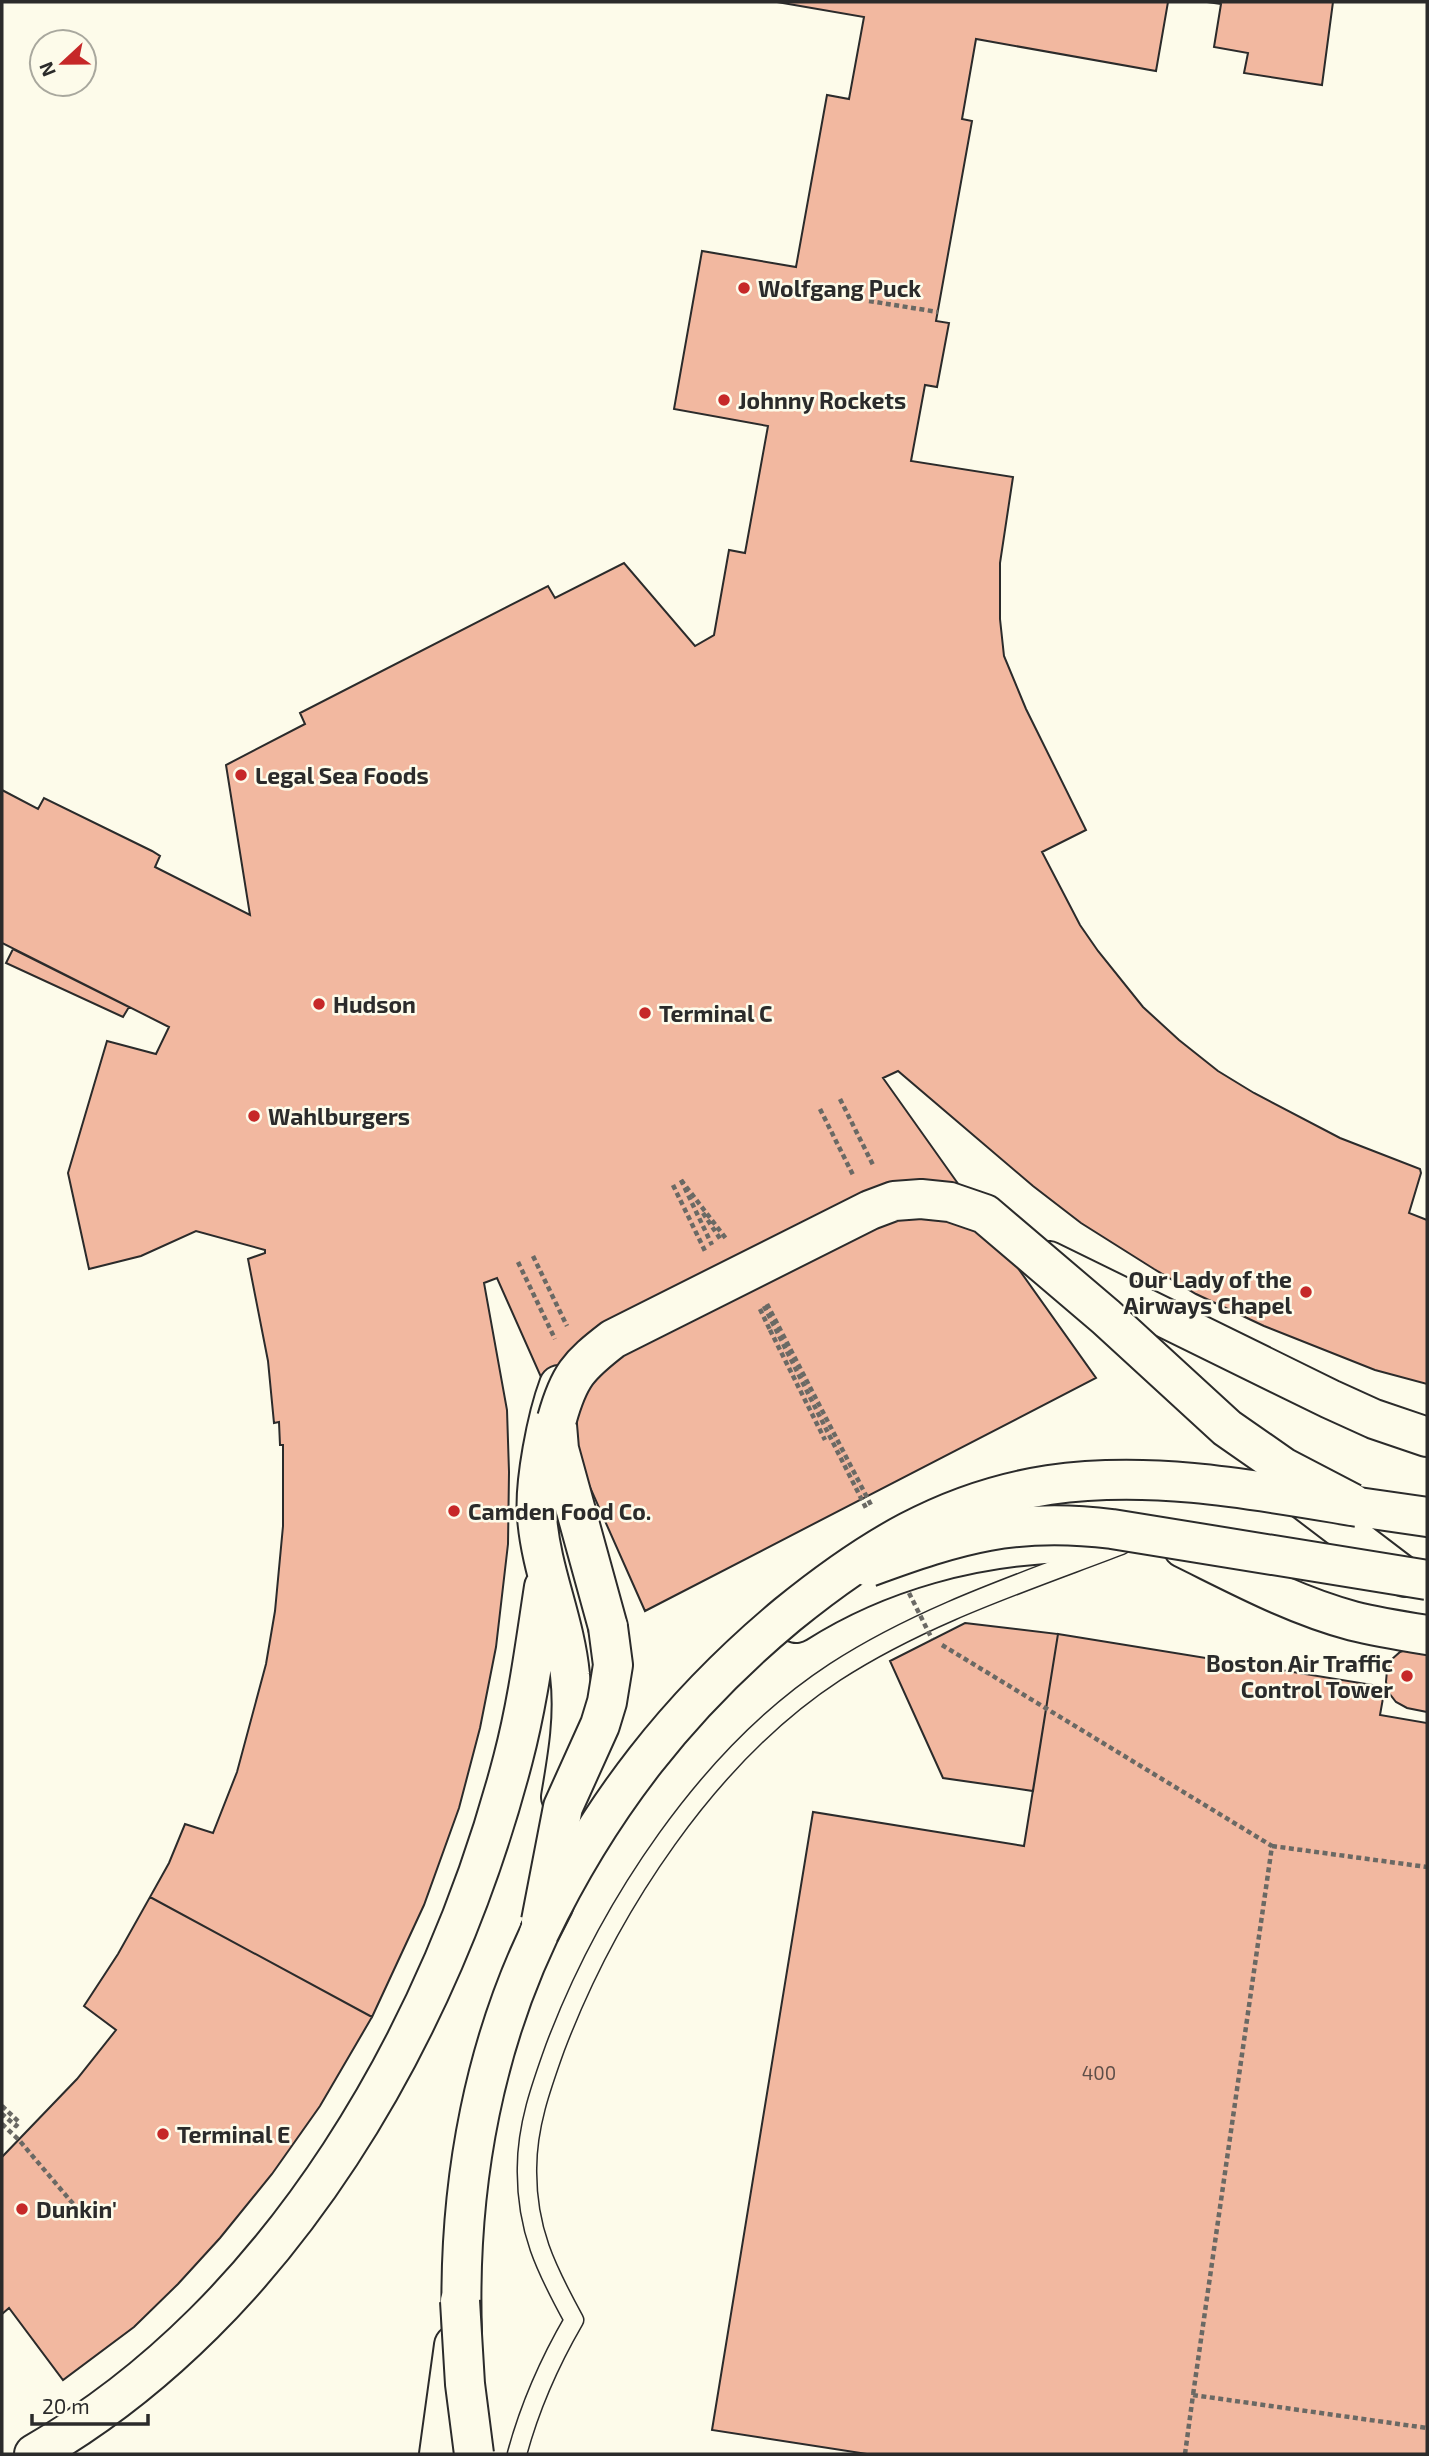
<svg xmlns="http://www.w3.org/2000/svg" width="1429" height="2456" viewBox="0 0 1429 2456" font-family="'Exo 2',sans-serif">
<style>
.building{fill:#f2b8a0;stroke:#2b2b2b;stroke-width:2}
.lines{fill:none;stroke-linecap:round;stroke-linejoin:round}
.service-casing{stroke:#2b2b2b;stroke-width:21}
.secondary-casing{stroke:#2b2b2b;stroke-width:42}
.primary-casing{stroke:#2b2b2b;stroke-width:42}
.path{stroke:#6a6964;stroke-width:4.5;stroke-dasharray:5 3.5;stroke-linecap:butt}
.service{stroke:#fdfbea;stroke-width:18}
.secondary{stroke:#fdfbea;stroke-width:38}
.primary{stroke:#fdfbea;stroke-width:38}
.secondary-bridge-casing{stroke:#2b2b2b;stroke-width:42;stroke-linecap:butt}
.primary-bridge-casing{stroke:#2b2b2b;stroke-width:42;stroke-linecap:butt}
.path-bridge{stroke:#6a6964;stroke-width:4.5;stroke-dasharray:5 3.5;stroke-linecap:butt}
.secondary-bridge{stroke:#fdfbea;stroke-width:38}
.primary-bridge{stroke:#fdfbea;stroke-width:38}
.poi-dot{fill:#c62828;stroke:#fdfbea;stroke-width:2.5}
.labels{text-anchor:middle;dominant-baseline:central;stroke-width:5;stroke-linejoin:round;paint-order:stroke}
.number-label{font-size:19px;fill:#5d4e48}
.poi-label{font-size:23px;font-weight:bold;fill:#2b2b2b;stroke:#fdfbea;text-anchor:start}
</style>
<rect width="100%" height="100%" fill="#fdfbea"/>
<path class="building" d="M777,2H1168L1156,71L976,39L962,119L972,121L936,321L949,323L937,387L925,385L911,461L1013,477L1000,563V619L1004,656L1026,709L1086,830L1042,852L1080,925L1098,951L1143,1007L1179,1040L1218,1071L1254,1093L1340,1138L1420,1169L1421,1173L1409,1213L1427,1220V1384L1375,1370L1264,1326L1196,1294L1154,1269L1081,1223L1033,1186L898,1071L883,1078L1096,1378L645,1611L497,1278L484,1283L507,1410L509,1472L508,1544L496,1647L480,1728L459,1808L424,1905L372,2017L150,1897L169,1863L185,1824L213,1833L237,1772L266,1664L275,1611L283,1526V1445H280L279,1422L274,1423L268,1361L248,1259L265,1253V1250L196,1231L141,1256L89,1269L68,1173L107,1041L156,1054L169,1027L2,943V790L38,809L44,798L152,851L160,856L155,867L250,915L226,765L305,724L300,713L548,586L555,598L624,563L695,646L714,635L729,550L745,553L768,426L674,409L702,251L796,267L827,95L849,99L864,17Z
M1207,2H1333L1322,85L1244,73L1248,53L1214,47L1221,4Z
M13,949L129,1007L123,1017L6,963Z
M965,1623L1058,1634L1033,1791L943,1778L890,1661Z
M1058,1634L1385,1687L1380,1715L1427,1723V2454H867L712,2430L813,1812L1024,1846Z
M1411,1648H1427V1712L1407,1708L1396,1702L1389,1693L1386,1682L1387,1670L1392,1659L1400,1652Z
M150,1897L372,2017L320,2106L272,2174L220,2238L178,2284L134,2327L63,2380L9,2308L2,2314V2157L77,2079L116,2030L84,2006L118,1954Z"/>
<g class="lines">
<g class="service-casing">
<path id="service" d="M517,2454C530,2406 549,2363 574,2320C546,2269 526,2229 527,2168C527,2126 541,2087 555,2048C608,1908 708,1755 835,1672C923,1615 1024,1582 1121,1545"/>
</g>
<g class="secondary-casing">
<path id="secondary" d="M1049,1261L1330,1399L1374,1419L1427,1437
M559,1385C547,1417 534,1483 537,1517C541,1571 565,1621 570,1675C575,1716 568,1756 561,1797
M557,1425L559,1449L608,1627
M1292,1491L1405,1577
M1183,1548C1238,1575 1293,1605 1353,1621C1377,1627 1402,1631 1427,1635
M34,2454C282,2312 443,2028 513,1759C528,1702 535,1645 544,1587
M439,2454L454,2345"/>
</g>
<g class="primary-casing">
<path id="primary" d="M1358,1507L1427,1517
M796,1623C878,1571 977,1544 1074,1543
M462,2333C457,2185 484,2035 554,1904"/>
</g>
<path class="path" d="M869,301L938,312
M840,1099L874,1167
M681,1180L727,1240
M673,1185L705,1251
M703,1213L721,1240
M518,1262L555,1339
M767,1304L872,1507
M770,1330L825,1440
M942,1645L1272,1846L1193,2395
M1272,1846L1427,1867
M2,2106L19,2122L16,2126L2,2114
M2,2124L19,2140L80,2212
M1185,2454L1193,2395L1427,2428"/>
<use href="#service" class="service"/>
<use href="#secondary" class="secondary"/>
<use href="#primary" class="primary"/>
<g class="secondary-bridge-casing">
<path id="secondary-bridge" d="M557,1419C569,1376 578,1366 613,1339L870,1210L894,1201L921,1199L950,1202L985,1214L1106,1317L1227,1428L1283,1467L1352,1503
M869,1567C959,1534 1015,1517 1112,1529L1427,1580
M541,1921L563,1807L600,1725L607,1702L613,1665L608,1627"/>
</g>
<g class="primary-bridge-casing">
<path id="primary-bridge" d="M539,1933C600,1806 679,1705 787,1615C867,1550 945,1501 1049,1485C1153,1470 1256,1490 1358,1507
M460,2301L465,2384L474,2454"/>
</g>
<path class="path-bridge" d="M820,1109L854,1177
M681,1180L712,1245
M533,1256L567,1326
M764,1306L867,1510
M760,1309L770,1330
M909,1593L932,1639"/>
<use href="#secondary-bridge" class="secondary-bridge"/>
<use href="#primary-bridge" class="primary-bridge"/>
</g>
<g class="poi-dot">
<circle cx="744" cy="288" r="7"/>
<circle cx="724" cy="400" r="7"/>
<circle cx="241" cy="775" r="7"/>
<circle cx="319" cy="1004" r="7"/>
<circle cx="645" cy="1013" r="7"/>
<circle cx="254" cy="1116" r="7"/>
<circle cx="1306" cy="1292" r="7"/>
<circle cx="454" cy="1511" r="7"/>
<circle cx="1407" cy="1676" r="7"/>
<circle cx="163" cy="2134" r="7"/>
<circle cx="22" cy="2209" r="7"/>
</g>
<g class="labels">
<g class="number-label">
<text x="1099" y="2072">400</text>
</g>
<g class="poi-label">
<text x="758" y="288">Wolfgang Puck</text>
<text x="738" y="400">Johnny Rockets</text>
<text x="255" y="775">Legal Sea Foods</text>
<text x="333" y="1004">Hudson</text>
<text x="659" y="1013">Terminal C</text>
<text x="268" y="1116">Wahlburgers</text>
<text x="1292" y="1279" text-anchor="end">Our Lady of the<tspan x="1292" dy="26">Airways Chapel</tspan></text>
<text x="468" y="1511">Camden Food Co.</text>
<text x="1393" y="1663" text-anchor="end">Boston Air Traffic<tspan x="1393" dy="26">Control Tower</tspan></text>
<text x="177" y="2134">Terminal E</text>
<text x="36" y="2209">Dunkin'</text>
</g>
</g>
<rect width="1429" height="2456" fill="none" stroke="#2b2b2b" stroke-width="7"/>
<g transform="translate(63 63) rotate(248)"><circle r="33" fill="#fdfbea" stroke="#a9a89e" stroke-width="2"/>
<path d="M0-5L12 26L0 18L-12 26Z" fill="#c62828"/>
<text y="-10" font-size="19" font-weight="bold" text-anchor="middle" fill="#2b2b2b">N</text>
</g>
<path d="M32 2414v10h116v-10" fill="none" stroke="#2b2b2b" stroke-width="3.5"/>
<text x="42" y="2414" font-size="21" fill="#2b2b2b" stroke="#fdfbea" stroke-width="5" paint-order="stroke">20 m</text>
</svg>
